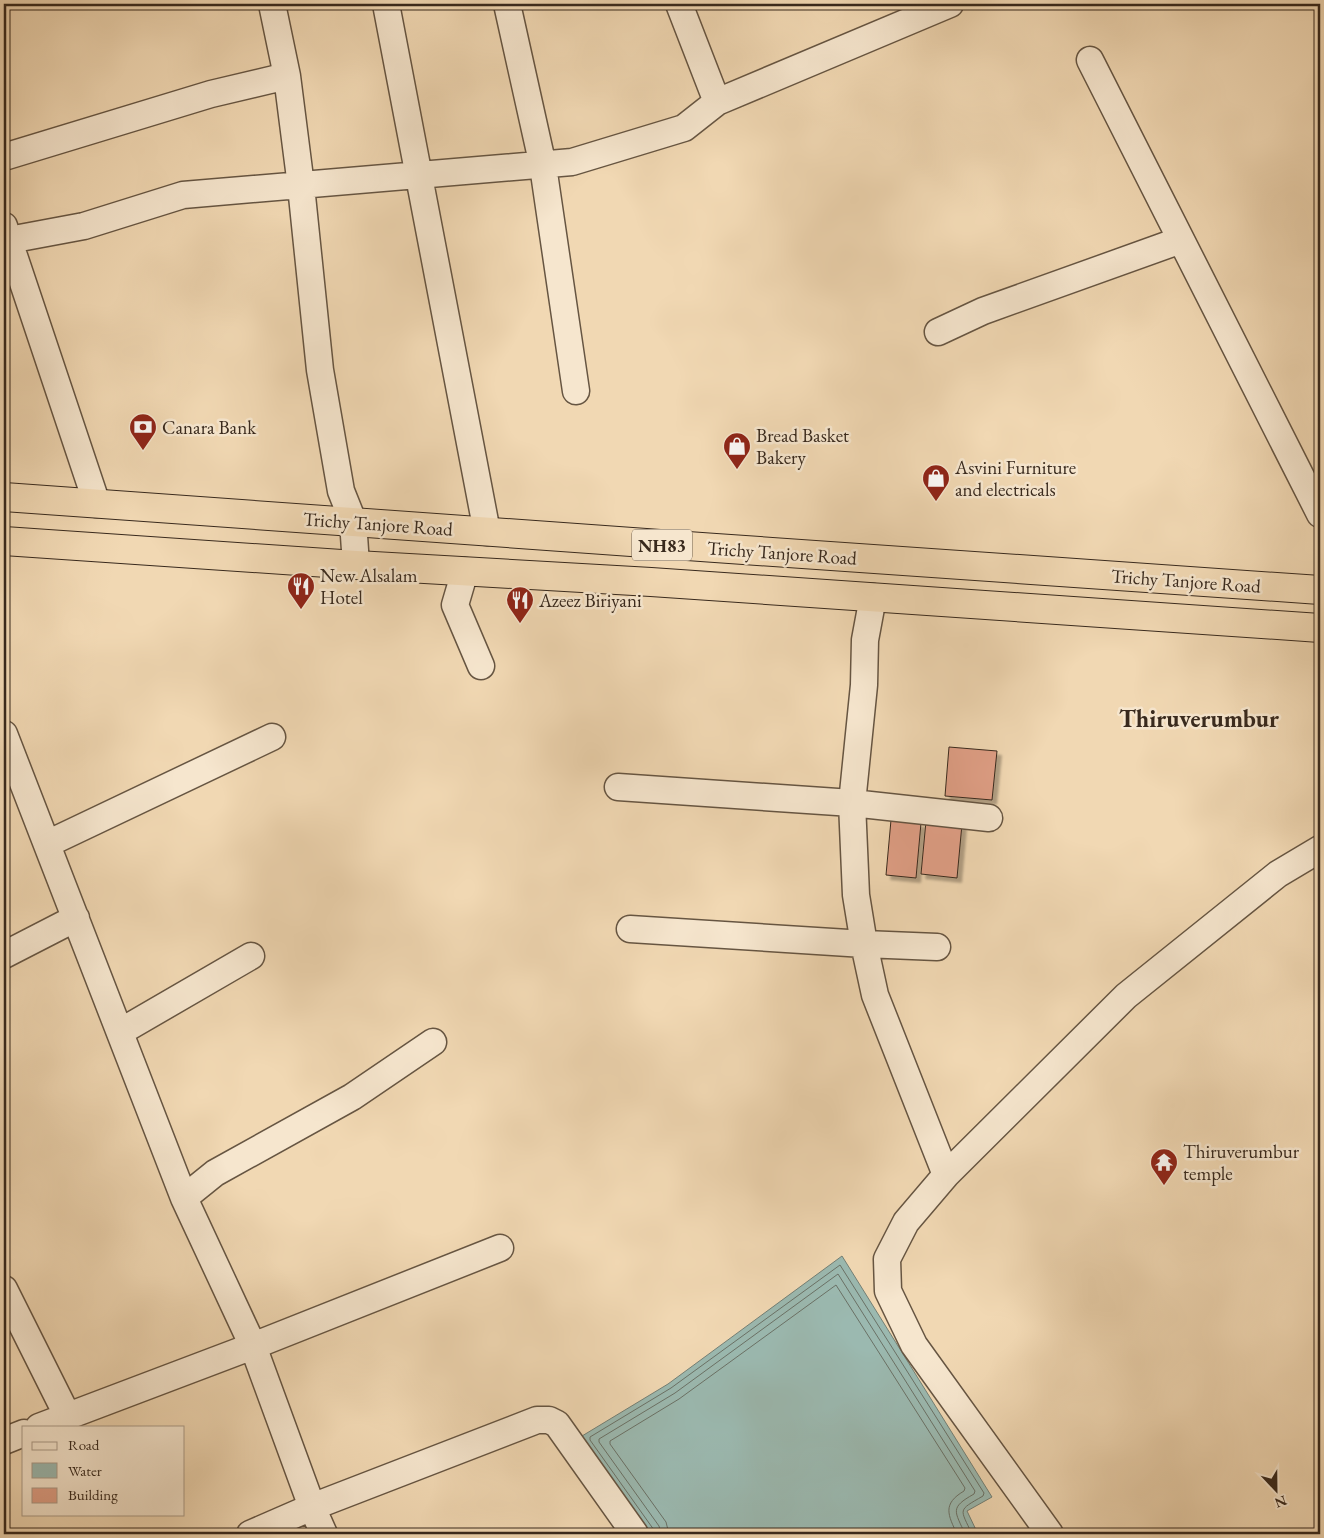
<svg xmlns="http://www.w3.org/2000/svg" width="1324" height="1538" viewBox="0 0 1324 1538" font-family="'EB Garamond',serif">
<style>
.water{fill:#9bb9b0;stroke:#737f75}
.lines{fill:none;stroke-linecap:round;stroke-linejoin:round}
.shore{stroke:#6a7166;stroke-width:1}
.building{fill:#e09f86;stroke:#38291d;filter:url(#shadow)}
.minor-casing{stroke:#665542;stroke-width:29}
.trunk-casing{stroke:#38291d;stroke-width:30}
.minor{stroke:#f6e6ce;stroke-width:26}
.trunk{stroke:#f1d8b3;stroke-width:28}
.labels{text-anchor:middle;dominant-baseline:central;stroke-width:5;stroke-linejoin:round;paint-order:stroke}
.shield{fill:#f6e6ce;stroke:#716252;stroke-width:1}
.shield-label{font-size:18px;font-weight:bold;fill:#38291d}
.poi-label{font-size:19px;fill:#38291d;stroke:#f6e6ce;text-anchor:start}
.street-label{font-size:19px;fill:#38291d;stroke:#f6e6ce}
.district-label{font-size:24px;font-weight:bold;fill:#38291d;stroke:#f6e6ce}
</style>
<defs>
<filter id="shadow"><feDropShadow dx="4.5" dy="4.5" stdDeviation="1" flood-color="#0004"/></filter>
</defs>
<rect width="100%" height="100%" fill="#f1d8b3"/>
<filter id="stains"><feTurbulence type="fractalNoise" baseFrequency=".004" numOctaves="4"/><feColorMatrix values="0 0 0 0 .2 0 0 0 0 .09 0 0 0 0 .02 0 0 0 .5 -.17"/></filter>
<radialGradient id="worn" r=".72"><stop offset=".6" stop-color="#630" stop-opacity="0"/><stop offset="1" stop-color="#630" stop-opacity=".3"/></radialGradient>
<path class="water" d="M842,1256L992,1497L967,1511L978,1534H651L582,1436L668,1384Z"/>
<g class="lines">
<path class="shore" d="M655,1534L654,1530L590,1440V1437L671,1388L840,1265L984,1493L983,1496C957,1511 960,1508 972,1534
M661,1534L659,1526L599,1442V1439L675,1393L838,1274L975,1491L974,1494C949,1508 955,1511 965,1534
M669,1534L666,1522L610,1444V1441L679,1399L836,1285L965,1488L964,1491C942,1504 948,1515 957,1534"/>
</g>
<path class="building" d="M949,747L997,751L992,800L945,796Z
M891,820L921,823L916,878L886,875Z
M926,821L962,824L957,878L921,874Z"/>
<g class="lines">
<g class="minor-casing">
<path id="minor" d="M272,4L287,76L301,186L320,370L341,491L353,521L356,565
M386,4L487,532
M507,4L543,166L576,391
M1090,60L1320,514
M717,102L950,4
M4,157L211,94L287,76
M4,226L97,504
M9,240L84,226L183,195L572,162L684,128L717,102L679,4
M938,332L983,311L1181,240
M465,571L455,605L481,666
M873,597L865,640L864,685L852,803L856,895L864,944L875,995L946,1175
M4,734L184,1198L253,1346L312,1507L324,1534
M618,787L852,803L989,818
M47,844L272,737
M630,929L864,944L937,947
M4,955L76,918
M120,1032L251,956
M184,1198L215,1173L352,1097L433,1042
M4,1289L67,1415
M39,1427L253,1346L500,1248
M4,1441L24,1433
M250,1534L312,1507L537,1420H549L557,1424L635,1534
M1050,1534L914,1345L888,1291L887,1259L906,1222L946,1175L1126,996L1278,874L1320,849"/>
</g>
<g class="trunk-casing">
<path id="trunk" d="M4,497C443,529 881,560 1320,590
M4,541L356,565L651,582L1320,628"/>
</g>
<use href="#minor" class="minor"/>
<use href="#trunk" class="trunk"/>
</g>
<defs>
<g id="bank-pin" transform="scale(1.4375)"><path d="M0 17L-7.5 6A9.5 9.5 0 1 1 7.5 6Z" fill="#8f2418" stroke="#f6e6ce"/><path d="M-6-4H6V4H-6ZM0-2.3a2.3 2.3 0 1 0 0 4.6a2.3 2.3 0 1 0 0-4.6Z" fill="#fff"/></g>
<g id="shop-pin" transform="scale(1.4375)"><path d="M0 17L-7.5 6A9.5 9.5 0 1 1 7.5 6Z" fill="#8f2418" stroke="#f6e6ce"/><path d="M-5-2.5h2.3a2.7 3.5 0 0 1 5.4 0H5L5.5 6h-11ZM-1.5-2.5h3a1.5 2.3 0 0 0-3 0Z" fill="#fff"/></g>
<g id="restaurant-pin" transform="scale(1.4375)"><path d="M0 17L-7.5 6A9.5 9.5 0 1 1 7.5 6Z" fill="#8f2418" stroke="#f6e6ce"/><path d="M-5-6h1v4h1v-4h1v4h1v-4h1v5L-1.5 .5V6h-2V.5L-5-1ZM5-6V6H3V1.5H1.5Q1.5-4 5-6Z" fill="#fff"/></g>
<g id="temple-pin" transform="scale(1.4375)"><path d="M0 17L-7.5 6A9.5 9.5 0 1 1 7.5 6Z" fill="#8f2418" stroke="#f6e6ce"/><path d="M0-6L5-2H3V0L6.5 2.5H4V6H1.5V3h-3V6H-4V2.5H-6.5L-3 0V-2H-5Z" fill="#fff"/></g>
</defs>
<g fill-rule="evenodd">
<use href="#bank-pin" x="143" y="427"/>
<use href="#shop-pin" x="737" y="446"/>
<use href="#shop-pin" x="936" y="478"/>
<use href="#restaurant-pin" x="301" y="586"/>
<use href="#restaurant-pin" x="520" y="600"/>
<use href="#temple-pin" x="1164" y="1162"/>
</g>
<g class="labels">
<rect class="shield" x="632" y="529.5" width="60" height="31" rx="4"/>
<g class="shield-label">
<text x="662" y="545">NH83</text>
</g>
<g class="poi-label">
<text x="162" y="427">Canara Bank</text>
<text x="756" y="435">Bread Basket<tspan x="756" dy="22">Bakery</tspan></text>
<text x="955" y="467">Asvini Furniture<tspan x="955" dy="22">and electricals</tspan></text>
<text x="320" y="575">New Alsalam<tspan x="320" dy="22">Hotel</tspan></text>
<text x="539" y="600">Azeez Biriyani</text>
<text x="1183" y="1151">Thiruverumbur<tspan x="1183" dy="22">temple</tspan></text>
</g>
<g class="street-label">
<text transform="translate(378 524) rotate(4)">Trichy Tanjore Road</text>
<text transform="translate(782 553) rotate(4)">Trichy Tanjore Road</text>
<text transform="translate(1186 581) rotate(4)">Trichy Tanjore Road</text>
</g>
<g class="district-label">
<text x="1199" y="718">Thiruverumbur</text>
</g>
</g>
<rect width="1324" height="1538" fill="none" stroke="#f1d8b3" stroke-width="20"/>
<rect x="5" y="5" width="1314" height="1528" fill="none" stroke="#38291d" stroke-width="2.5"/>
<rect x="10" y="10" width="1304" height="1518" fill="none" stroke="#38291d"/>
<rect x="22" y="1426" width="162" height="90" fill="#f6e6ce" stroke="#aa9a87"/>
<rect x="32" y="1442" width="25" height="8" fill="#f6e6ce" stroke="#aa9a87"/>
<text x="68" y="1450" font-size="15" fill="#38291d">Road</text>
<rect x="32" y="1463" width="25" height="15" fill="#9bb9b0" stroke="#aa9a87"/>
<text x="68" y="1476" font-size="15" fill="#38291d">Water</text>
<rect x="32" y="1488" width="25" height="15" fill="#e09f86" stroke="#aa9a87"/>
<text x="68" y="1500" font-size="15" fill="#38291d">Building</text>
<g transform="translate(1276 1490) rotate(158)" stroke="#f6e6ce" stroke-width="4" paint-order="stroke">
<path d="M0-4L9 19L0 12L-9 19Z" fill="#38291d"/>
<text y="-8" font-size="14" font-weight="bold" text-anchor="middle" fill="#38291d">N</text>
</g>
<rect width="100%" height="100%" filter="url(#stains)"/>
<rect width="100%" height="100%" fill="url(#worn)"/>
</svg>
